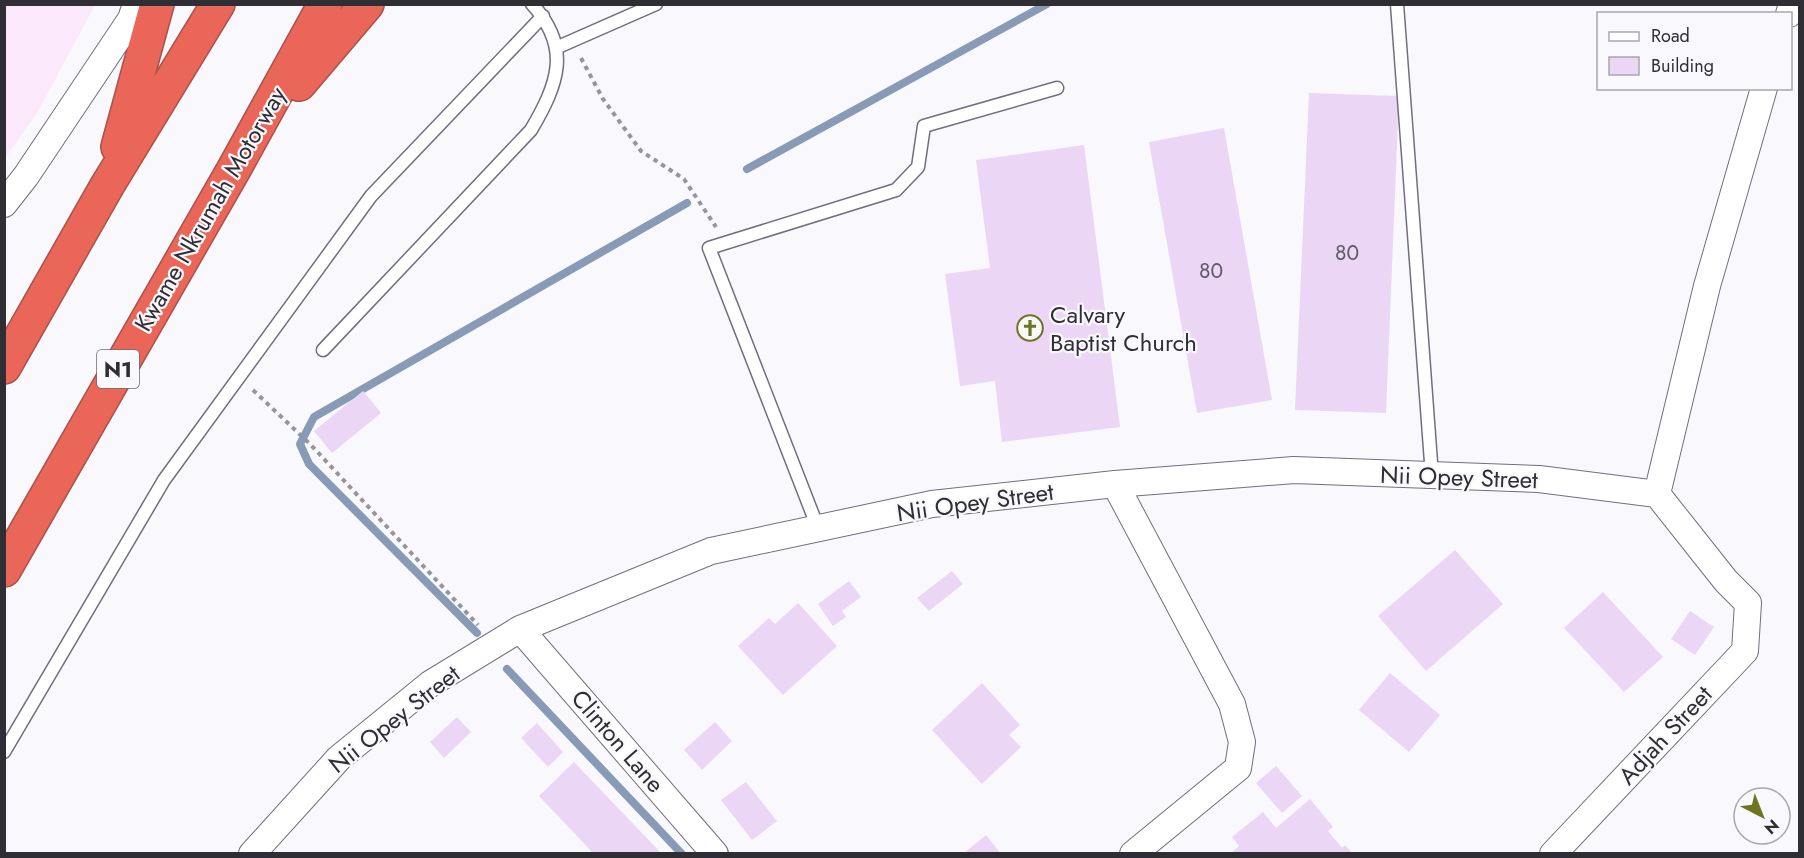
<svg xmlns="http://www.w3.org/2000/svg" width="1804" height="858" viewBox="0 0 1804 858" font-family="Jost,sans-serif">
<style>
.commercial{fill:#fbe8fa}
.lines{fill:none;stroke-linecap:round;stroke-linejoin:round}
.stream{stroke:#879bb7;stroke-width:8}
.building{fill:#ebd6f5}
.lane-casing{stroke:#716e7e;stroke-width:15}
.street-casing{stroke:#716e7e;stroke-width:28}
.highway-casing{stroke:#a8524c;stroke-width:36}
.path{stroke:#96959b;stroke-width:4;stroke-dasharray:4.5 4.5;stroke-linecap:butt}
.lane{stroke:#fff;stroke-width:12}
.street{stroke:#fff;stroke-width:26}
.highway{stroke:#e96658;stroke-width:33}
.labels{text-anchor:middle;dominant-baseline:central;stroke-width:4.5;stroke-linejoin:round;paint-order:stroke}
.number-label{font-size:21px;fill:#5e5865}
.shield{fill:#f9f8fc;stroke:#6c6b71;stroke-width:1.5}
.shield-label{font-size:22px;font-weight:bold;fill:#2f2e35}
.street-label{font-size:24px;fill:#2f2e35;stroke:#f9f8fc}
.poi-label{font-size:24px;fill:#2f2e35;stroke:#f9f8fc;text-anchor:start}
</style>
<rect width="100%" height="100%" fill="#f9f8fc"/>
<path class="commercial" d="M5,4L95,5L37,113L5,158Z"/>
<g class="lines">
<path class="stream" d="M747,169L1047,4
M477,633L309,464L300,444L314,417L687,203
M507,669L682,854"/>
</g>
<path class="building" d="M1309,93L1399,96L1386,413L1295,410Z
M1224,128L1272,400L1197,413L1149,142Z
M1084,145L1120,427L1002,442L995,381L960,386L945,274L990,268L976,160Z
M363,391L381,413L332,453L314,431Z
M1455,550L1503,604L1426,671L1378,616Z
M952,571L963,584L929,611L917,598Z
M849,581L861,597L842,611L846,617L833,626L818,604Z
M1603,592L1663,657L1624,692L1564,628Z
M798,603L837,646L783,695L738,646L769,618L775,624Z
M1690,611L1714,627L1695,655L1671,639Z
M1390,673L1440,715L1409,752L1359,710Z
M982,683L1020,725L1009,735L1021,747L982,784L932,730Z
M457,717L471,732L444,758L430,742Z
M715,722L732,741L702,770L684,750Z
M537,723L563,752L548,767L521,738Z
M574,762L662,854H594L539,796Z
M1276,766L1302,796L1282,813L1256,783Z
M746,782L777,821L752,840L721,800Z
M1310,799L1333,827L1328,831L1342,848L1345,845L1353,854H1230L1239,846L1232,837L1263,812L1276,828Z
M986,835L1001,854H963Z"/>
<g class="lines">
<g class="lane-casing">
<path id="lane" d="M1397,4L1432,476
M558,47L656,4
M323,350L531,130C558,84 572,48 532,4
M818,528L709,248L896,190L918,167L924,126L1057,88
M4,752L164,480L371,196L543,16"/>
</g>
<g class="street-casing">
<path id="street" d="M1789,14L1792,4
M4,204L26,176L131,19L136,4
M1115,484L1232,704L1242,742L1238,768L1133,854
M1657,494L1707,286L1764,88
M520,629L715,854
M252,854L339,758L430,684L520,629L711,551L932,504L1115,484L1294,470L1539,479L1657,494L1726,581L1748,603L1745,651L1553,854"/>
</g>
<g class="highway-casing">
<path id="highway" d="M299,84L367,4
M118,147L157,4
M4,367L107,186L218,4
M4,570L234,169L325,4"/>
</g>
<path class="path" d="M581,58L603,99L641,151L684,179L716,227
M253,390L311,445L478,625"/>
<use href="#lane" class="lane"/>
<use href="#street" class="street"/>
<use href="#highway" class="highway"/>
</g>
<defs>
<g id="church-ring" transform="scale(1.35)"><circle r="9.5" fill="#f9f8fc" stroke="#6d751e" stroke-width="1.5"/><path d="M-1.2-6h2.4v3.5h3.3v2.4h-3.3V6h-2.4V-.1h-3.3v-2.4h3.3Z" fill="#6d751e"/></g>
</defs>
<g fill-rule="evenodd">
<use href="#church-ring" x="1030" y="328"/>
</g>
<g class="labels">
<g class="number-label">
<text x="1347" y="253">80</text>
<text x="1211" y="271">80</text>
</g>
<rect class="shield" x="97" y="350" width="42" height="38" rx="4.5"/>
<g class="shield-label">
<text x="118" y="369">N1</text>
</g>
<g class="street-label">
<text transform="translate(210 209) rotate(-60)">Kwame Nkrumah Motorway</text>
<text transform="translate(1459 477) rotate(2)">Nii Opey Street</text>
<text transform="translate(975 502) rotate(-8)">Nii Opey Street</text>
<text transform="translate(394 719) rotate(-38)">Nii Opey Street</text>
<text transform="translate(1665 735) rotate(-47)">Adjah Street</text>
<text transform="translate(618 741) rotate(49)">Clinton Lane</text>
</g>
<g class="poi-label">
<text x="1050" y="314">Calvary<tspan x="1050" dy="28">Baptist Church</tspan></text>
</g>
</g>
<rect width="1804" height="858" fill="none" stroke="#2f2e35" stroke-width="12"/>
<rect x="1597" y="12" width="195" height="78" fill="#f9f8fc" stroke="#a8a7ac" stroke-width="1.5"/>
<rect x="1609" y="32" width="30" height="9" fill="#ffffff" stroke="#a8a7ac" stroke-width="1.5"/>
<text x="1651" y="42" font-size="18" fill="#2f2e35">Road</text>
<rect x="1609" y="57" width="30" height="18" fill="#ebd6f5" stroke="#a8a7ac" stroke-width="1.5"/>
<text x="1651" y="72" font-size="18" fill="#2f2e35">Building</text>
<g transform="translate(1762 816) rotate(138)"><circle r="28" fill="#f9f8fc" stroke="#a8a7ac" stroke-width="1.5"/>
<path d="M0-4.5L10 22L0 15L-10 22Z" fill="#6d751e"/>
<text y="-9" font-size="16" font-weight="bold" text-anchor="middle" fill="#2f2e35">N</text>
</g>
</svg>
